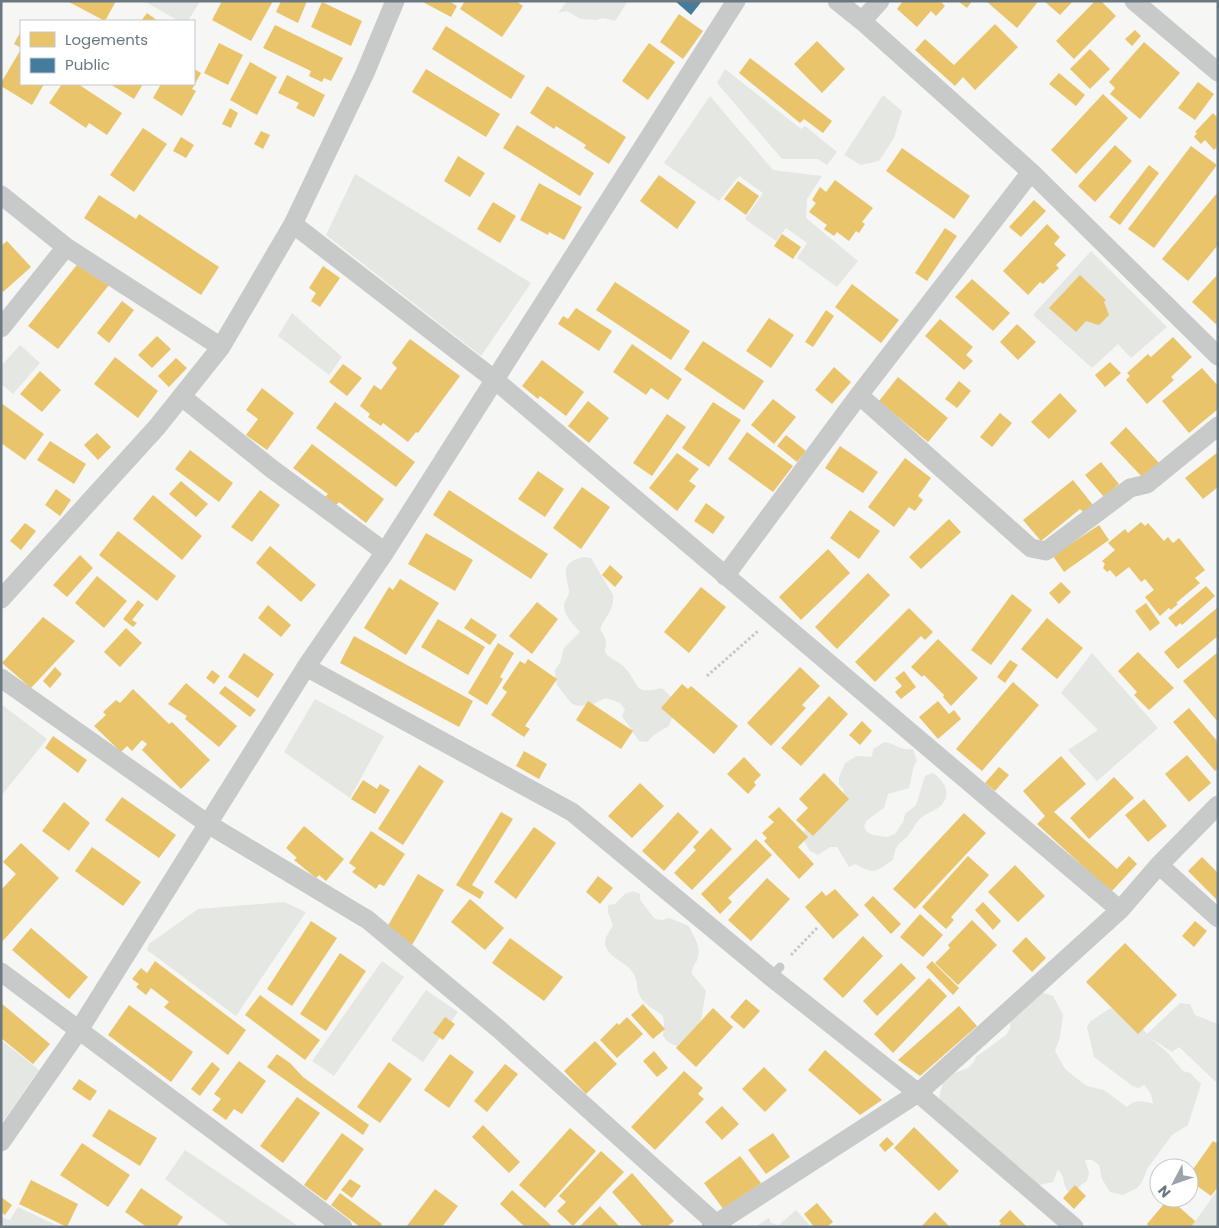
<svg xmlns="http://www.w3.org/2000/svg" width="1219" height="1228" viewBox="0 0 1219 1228" font-family="Poppins,sans-serif">
<style>
.green{fill:#e5e7e3}
.homes{fill:#e9c46a}
.public{fill:#457b9d}
.lines{fill:none;stroke-linecap:round;stroke-linejoin:round}
.path{stroke:#c6c7c8;stroke-width:3;stroke-dasharray:2.5 2.5;stroke-linecap:butt}
.service{stroke:#c8caca;stroke-width:9}
.minor{stroke:#c8caca;stroke-width:19}
</style>
<rect width="100%" height="100%" fill="#f6f6f5"/>
<path class="green" d="M144,1H200L188,21H179Z
M567,1H628L615,21L603,18L596,20L581,19L567,11L558,13Z
M725,69L801,129L805,126L837,152L827,165L818,159H782L717,83Z
M883,95L902,111L894,138L879,161L861,165L844,155Z
M710,96L773,170L822,176L807,199L806,218L858,261L837,287L797,258L807,243L786,228L776,241L745,219L763,193L739,176L719,201L664,163Z
M355,174L531,283L481,356L326,235Z
M1091,251L1167,327L1131,358L1118,344L1092,368L1033,315Z
M292,313L342,357L329,375L278,336Z
M20,345L40,363L13,394L1,384V366Z
M584,557L591,558L613,595C615,609 605,617 600,629C602,633 606,638 606,643C606,647 605,648 605,651C607,658 618,661 623,666C640,682 631,696 662,688L673,699L677,705L669,726L655,734L647,742L639,741L622,716L625,709L620,703L606,698L593,704L578,706L571,703L557,685L555,677V670L560,663L564,648L580,632C574,625 563,615 564,605C565,600 570,595 569,590C565,571 561,562 584,557Z
M1092,653L1158,728L1097,781L1068,750L1098,730L1061,693Z
M315,699L384,736L350,798L284,752Z
M1,704L47,739L1,796Z
M885,742C897,744 899,751 913,749L917,761C911,769 912,779 909,788L888,794L884,808L867,820L864,826L867,832L873,835L887,837L895,834L903,822L905,814L916,805L925,776L932,773C946,780 953,797 938,808C933,811 927,813 921,818C915,823 912,831 907,837C904,840 900,842 898,845C895,849 894,855 893,860C874,872 876,875 855,864L849,867L837,847H830L818,855L810,851L802,838C805,820 829,808 843,797L844,790L839,784V777L845,763L857,756L872,757L873,749Z
M633,891L640,894V900L655,919L662,920L669,918L689,926C693,937 703,947 697,960C694,967 692,965 692,974L706,991L701,1020L681,1048L668,1042L663,1036L664,1025L663,1016C656,1010 645,1006 640,996C635,986 640,979 629,968C622,961 610,957 606,947C603,939 609,932 613,926L608,912V905L615,904L625,894Z
M284,902L306,912L236,1016L147,950L149,944L198,909Z
M382,961L404,977L334,1076L312,1061Z
M426,990L458,1012L423,1062L391,1040Z
M1040,992L1053,996L1063,1015L1060,1037L1055,1051L1065,1069L1076,1078L1087,1086L1104,1090L1127,1107C1135,1099 1142,1101 1153,1104C1152,1096 1150,1091 1144,1085L1138,1088L1131,1085L1094,1057L1087,1027L1091,1021L1109,1009L1116,1008L1141,1027L1147,1034L1180,1003L1190,1004L1195,1015L1218,1024V1084L1179,1047L1172,1052L1149,1037L1168,1053L1183,1071L1190,1073L1201,1084L1188,1125L1172,1135L1147,1169L1142,1182L1137,1188L1123,1195L1110,1192L1102,1179L1099,1165L1092,1160H1085L1089,1173L1087,1181L1081,1185L1071,1195C1062,1187 1066,1178 1058,1169L1053,1182L1039,1185L942,1104L939,1097L943,1082L955,1073L968,1068L973,1063L976,1057L1006,1035L1010,1029L1011,1013Z
M1,1040L39,1070L1,1124Z
M185,1150L288,1219L299,1227H231L165,1179Z
M1218,1189V1227H1189L1197,1219Z
M18,1207L60,1227H1V1217L10,1220Z
M796,1210L811,1227H755L769,1218L771,1223L779,1225Z"/>
<path class="homes" d="M67,1H116L105,21Z
M222,1H273L251,41L212,20Z
M281,1H307L298,23L276,12Z
M421,1H449L457,6L451,17Z
M465,1H516L523,6L502,37L460,9Z
M903,1H940L945,6L936,16L931,11L917,27L897,9Z
M958,1H972L967,8Z
M986,1H1035L1037,3L1017,28Z
M1044,1H1073L1060,15Z
M1095,1H1101L1116,16L1074,59L1056,41Z
M322,2L362,21L351,46L311,27Z
M147,13L158,21H141Z
M679,14L703,31L683,59L660,42Z
M995,24L1018,47L975,90L963,77L955,86L915,50L925,39L954,65Z
M275,25L343,58L331,81L324,78L322,82L309,76L311,71L263,48Z
M446,26L525,76L511,99L432,49Z
M1135,30L1141,36L1132,46L1125,39Z
M21,31V48L14,44Z
M817,41L845,69L822,93L794,64Z
M1144,42L1180,73L1140,119L1110,94L1115,88L1109,82Z
M219,43L243,55L228,85L204,73Z
M649,43L675,62L648,100L622,81Z
M21,49V84H44L32,105L1,86V83Z
M1090,49L1110,69L1090,89L1070,69Z
M750,58L832,121L823,133L804,119L800,123L739,73Z
M250,62L277,77L257,115L230,100Z
M194,69L201,73L192,89L196,91L182,116L153,98L161,84H194Z
M426,69L500,114L486,137L412,92Z
M1059,73L1085,95L1076,106L1049,84Z
M287,75L325,95L314,117L296,108L299,103L278,93Z
M1198,82L1214,94L1195,120L1178,108Z
M62,84H78L122,113L107,135L89,123L86,128L49,103Z
M110,84H143L134,99Z
M547,86L626,137L609,164L584,148L586,145L556,126L554,129L530,113Z
M1103,94L1128,118L1076,174L1051,150Z
M230,108L238,113L231,128L222,124Z
M1213,113L1218,118V146L1214,150L1205,140L1201,144L1194,137L1197,133L1195,132Z
M517,125L594,173L580,196L503,148Z
M143,128L167,144L134,192L110,175Z
M261,131L270,135L263,149L254,144Z
M181,137L194,145L186,158L173,151Z
M1115,145L1132,161L1095,202L1078,186Z
M1191,146L1217,165L1154,248L1128,229Z
M902,148L970,196L954,219L886,171Z
M458,156L485,173L470,197L444,181Z
M1149,165L1159,173L1120,225L1109,217Z
M659,175L696,202L677,229L640,201Z
M835,180L873,208L862,222L865,224L859,233L856,231L849,241L837,232L834,236L824,229L827,225L809,212L816,203L812,200L820,187L826,192Z
M738,181L759,196L746,215L724,199Z
M539,183L582,207L564,240L549,232L548,235L520,220Z
M1218,192V245L1188,281L1162,259Z
M99,195L136,219L139,214L219,267L201,295L84,218Z
M1034,200L1046,211L1021,237L1009,227Z
M493,202L516,216L500,243L477,229Z
M1047,224L1060,237L1054,244L1066,255L1056,265L1059,268L1043,284L1040,282L1028,295L1003,271Z
M945,228L957,236L927,281L915,273Z
M782,234L801,247L793,259L774,246Z
M7,241L31,267L3,292L1,290V246Z
M80,261L109,285L58,349L28,326Z
M323,266L340,278L320,307L311,301L316,293L309,288Z
M1218,274V326L1192,302Z
M1080,275L1106,300L1104,302L1109,315L1099,325L1086,321L1076,332L1049,308Z
M972,279L1010,313L993,331L955,297Z
M615,282L690,331L671,360L596,310Z
M852,284L899,320L881,343L835,307Z
M122,301L134,310L109,343L97,333Z
M576,308L612,331L599,351L558,324L563,316L568,319Z
M826,310L834,316L813,347L805,342Z
M769,318L794,335L771,368L746,351Z
M940,319L973,347L966,355L973,361L964,370L925,336Z
M1017,324L1036,342L1018,360L1000,342Z
M157,336L171,349L152,368L138,355Z
M1173,337L1192,357L1171,377L1174,380L1147,404L1126,380L1130,376L1127,373L1148,354L1151,357Z
M410,339L460,376L418,433L416,432L408,442L383,423L381,426L368,417L370,414L360,406L374,385L381,390L397,368L392,363Z
M703,341L764,381L744,410L684,369Z
M632,344L682,379L668,400L651,388L646,395L613,372Z
M115,357L158,391L138,418L94,384Z
M176,358L187,368L169,387L158,376Z
M542,360L584,392L566,416L540,396L538,399L522,386Z
M1110,362L1121,373L1105,387L1095,375Z
M343,364L362,378L347,396L329,382Z
M834,367L851,382L832,404L815,390Z
M1202,368L1218,386V409L1189,433L1162,401Z
M40,371L61,390L42,412L20,394Z
M898,377L948,418L928,442L879,401Z
M959,381L971,391L957,408L945,399Z
M262,388L294,413L267,450L246,435L258,419L246,410Z
M1060,393L1077,411L1049,439L1031,422Z
M773,399L796,417L774,444L751,425Z
M588,401L609,418L589,443L568,426Z
M335,402L415,462L396,487L316,428Z
M713,402L741,420L709,467L682,448Z
M1,403L44,434L25,460L1,443Z
M1000,413L1012,423L992,447L980,437Z
M667,414L686,427L652,476L633,463Z
M1126,427L1160,464L1144,479L1110,443Z
M747,432L793,466L773,492L728,459Z
M97,433L111,447L98,460L84,445Z
M786,435L806,451L797,462L777,446Z
M50,441L86,464L74,484L37,460Z
M312,444L384,499L366,523L339,502L336,505L325,497L328,494L293,468Z
M840,446L878,472L863,493L825,468Z
M190,450L233,483L219,502L175,469Z
M1218,452V487L1203,499L1185,478Z
M677,453L699,469L689,481L696,486L677,511L649,488Z
M905,458L931,478L918,496L923,500L915,511L909,507L894,527L868,507Z
M1101,462L1119,484L1104,497L1085,475Z
M538,471L564,489L545,517L518,499Z
M1073,480L1093,505L1083,512L1080,509L1041,541L1023,520Z
M181,481L208,504L196,517L169,494Z
M582,487L610,507L581,549L553,528Z
M56,489L71,500L60,516L45,505Z
M260,490L280,505L252,542L231,527Z
M449,490L548,554L531,579L433,515Z
M153,495L202,536L182,560L133,519Z
M706,503L725,517L713,534L694,521Z
M850,510L880,531L859,559L830,538Z
M949,519L961,532L921,569L909,557Z
M1141,522L1145,526L1148,523L1164,541L1168,537L1173,543L1179,538L1205,570L1195,578L1200,583L1176,603L1178,604L1171,610L1169,608L1160,616L1145,597L1154,590L1145,579L1141,582L1129,567L1116,577L1110,570L1107,572L1103,568L1105,564L1102,561L1115,550L1108,543L1125,529L1128,533Z
M25,523L36,531L21,550L10,541Z
M1099,525L1109,540L1064,572L1053,556Z
M118,531L176,576L157,601L99,555Z
M426,533L473,560L455,591L408,564Z
M270,546L316,585L301,602L256,563Z
M828,549L850,573L801,620L779,597Z
M80,555L93,568L67,597L53,585Z
M610,565L623,577L615,587L602,575Z
M868,573L890,595L837,649L815,627Z
M97,576L127,601L104,628L75,603Z
M400,579L439,603L406,655L364,628L389,587L393,590Z
M1061,582L1071,592L1059,604L1049,593Z
M1206,586L1215,596L1182,625L1180,623L1176,627L1168,618Z
M701,587L726,607L689,653L664,632Z
M1012,594L1032,610L991,665L971,650Z
M138,600L144,605L132,620L137,623L133,627L123,619Z
M537,602L558,619L532,654L509,636Z
M1146,603L1160,623L1150,631L1135,611Z
M268,605L291,625L281,637L258,618Z
M909,608L933,632L925,640L921,636L875,682L855,662Z
M1217,608L1218,636L1178,669L1164,652Z
M43,617L75,641L31,688L2,663Z
M471,618L497,635L490,645L464,628Z
M1047,618L1083,648L1057,679L1021,649Z
M438,619L485,647L468,675L421,647Z
M126,628L142,643L120,667L104,652Z
M354,636L473,701L459,727L340,663Z
M938,639L978,678L951,706L943,697L944,695L924,675L922,677L911,667Z
M498,643L514,653L500,677L503,679L487,705L468,693Z
M1138,652L1174,688L1149,710L1134,695L1137,692L1118,671Z
M1218,652V722L1183,681Z
M244,653L274,674L258,698L228,677Z
M528,659L557,679L525,726L530,729L524,737L491,715L507,692L502,688L520,661L525,664Z
M1010,660L1018,665L1005,683L997,677Z
M55,667L62,674L50,688L43,681Z
M800,667L820,686L802,705L806,708L771,746L747,723Z
M212,670L220,676L214,684L206,678Z
M904,671L916,687L901,699L895,692L902,686L895,678Z
M1013,682L1039,705L982,771L956,749Z
M186,683L237,726L219,747L185,719L187,716L168,704Z
M682,684L688,689L691,686L738,726L714,754L661,708Z
M225,686L256,710L250,717L219,693Z
M133,689L169,724L172,722L210,760L181,789L142,750L147,744L142,740L132,751L127,746L121,752L94,726L106,715L103,712L116,700L120,703Z
M829,696L848,714L801,766L781,748Z
M588,701L633,731L621,749L576,720Z
M938,701L949,714L954,710L961,719L938,739L919,717Z
M1189,708L1218,742V768L1215,771L1173,722Z
M862,721L872,731L860,745L849,735Z
M53,736L87,760L78,773L45,748Z
M524,751L547,764L539,779L516,766Z
M1187,755L1211,783L1189,802L1165,774Z
M1061,756L1086,784L1054,812L1117,869L1129,856L1137,864L1111,892L1037,824L1045,816L1023,791Z
M744,757L761,775L754,782L756,785L748,794L727,774Z
M419,765L444,781L403,845L378,829Z
M999,767L1009,775L995,791L985,783Z
M824,773L849,799L813,836L796,820L808,808L799,799Z
M1114,777L1134,798L1089,839L1070,818Z
M363,780L377,789L380,784L390,790L375,814L351,799Z
M640,783L664,806L632,838L608,816Z
M122,797L176,835L159,858L105,820Z
M1144,799L1167,826L1148,842L1125,815Z
M64,802L90,823L69,851L42,831Z
M779,807L808,837L798,847L814,864L799,879L764,841L767,838L762,833L774,822L768,817Z
M501,812L513,819L472,885L484,892L480,899L456,885Z
M678,812L699,832L664,871L642,851Z
M964,813L986,833L915,909L893,889Z
M304,826L344,859L326,881L319,875L316,878L294,860L297,858L286,848Z
M534,827L556,843L516,899L494,882Z
M711,828L732,849L692,890L674,873L696,850L693,847Z
M371,831L405,854L384,886L379,884L376,889L352,872L356,868L349,863Z
M756,839L772,855L728,898L732,902L720,914L701,894Z
M21,843L59,878L1,943V890L16,874L3,862Z
M92,847L141,882L123,906L75,871Z
M968,856L989,875L951,917L954,920L946,929L922,907Z
M1202,857L1218,873L1217,900L1188,871Z
M1015,865L1045,896L1018,922L988,892Z
M418,874L444,890L412,945L386,929Z
M598,876L613,888L600,904L586,892Z
M767,878L790,899L751,941L728,920Z
M835,889L859,915L833,939L805,907L822,891L826,896Z
M873,896L901,924L891,934L864,905Z
M470,899L504,928L485,950L451,922Z
M983,902L1001,921L993,930L975,910Z
M920,914L943,935L923,957L900,937Z
M972,920L997,945L958,985L935,963L950,948L948,945Z
M311,921L337,938L292,1006L267,989Z
M1195,921L1207,931L1194,947L1182,936Z
M31,928L88,977L69,999L12,950Z
M863,936L883,956L843,998L823,979Z
M1026,937L1046,958L1032,972L1012,951Z
M510,938L563,977L544,1001L492,963Z
M1125,943L1177,995L1138,1034L1086,982Z
M340,953L366,971L326,1031L300,1014Z
M155,961L246,1030L228,1055L164,1007L169,1002L151,988L146,995L136,987L139,984L132,979L141,968L147,973Z
M932,961L959,988L953,995L926,967Z
M901,963L916,978L877,1016L863,1001Z
M929,978L947,996L893,1053L874,1034Z
M260,995L320,1040L305,1060L245,1015Z
M746,999L760,1011L744,1029L730,1017Z
M1,1003L50,1044L33,1064L1,1038Z
M643,1004L665,1029L653,1039L631,1015Z
M129,1005L193,1052L171,1082L108,1035Z
M959,1006L977,1026L920,1076L898,1060Z
M713,1008L733,1027L696,1067L676,1048Z
M445,1017L455,1024L443,1040L433,1033Z
M627,1017L643,1034L617,1058L600,1040L617,1023L619,1025Z
M595,1041L617,1064L586,1094L564,1071Z
M825,1050L882,1100L860,1115L808,1070Z
M654,1051L668,1068L657,1077L643,1061Z
M277,1054L290,1063L303,1077L369,1125L363,1135L267,1067Z
M450,1054L474,1072L449,1108L424,1090Z
M239,1061L266,1081L242,1114L234,1109L226,1120L212,1110L221,1099L214,1094Z
M212,1062L220,1069L200,1096L191,1089Z
M389,1062L412,1079L380,1123L357,1107Z
M505,1064L518,1074L487,1112L474,1101Z
M764,1067L787,1090L765,1112L742,1089Z
M684,1071L703,1088L698,1094L704,1099L655,1150L631,1127Z
M79,1079L97,1091L90,1101L72,1089Z
M297,1097L320,1113L283,1163L260,1146Z
M722,1106L739,1124L722,1140L705,1122Z
M109,1109L157,1138L140,1166L92,1136Z
M483,1125L520,1162L509,1173L472,1137Z
M914,1127L959,1171L939,1191L894,1148Z
M570,1128L596,1151L545,1208L519,1185Z
M342,1133L364,1149L326,1201L304,1185Z
M773,1133L790,1157L766,1174L748,1150Z
M887,1137L894,1144L885,1152L879,1145Z
M1213,1141L1218,1144V1187L1211,1196L1189,1180V1175Z
M82,1143L130,1175L108,1207L60,1175Z
M601,1151L624,1172L573,1226L557,1211L566,1202L559,1196Z
M740,1156L761,1183L724,1210L704,1183Z
M632,1173L674,1221L667,1227H643L612,1192Z
M350,1179L361,1186L352,1198L341,1190Z
M31,1180L78,1204L67,1227L19,1204Z
M1075,1185L1086,1196L1074,1209L1063,1198Z
M141,1188L183,1217L176,1227H147L125,1212Z
M435,1189L458,1206L442,1227H406Z
M512,1190L553,1227H525L500,1204Z
M340,1193L382,1224L380,1227H360L331,1205Z
M1,1197L12,1205L5,1215L1,1212Z
M1169,1198L1195,1221L1191,1227H1149L1147,1224Z
M817,1203L833,1222L827,1227H814L804,1214Z
M600,1206L620,1227H579Z
M1010,1210L1027,1227H998L1001,1223L999,1221Z
M935,1212L950,1227H921Z"/>
<path class="public" d="M675,1H702L691,15Z"/>
<g class="lines">
<path class="path" d="M707,676L758,631
M791,955L818,927"/>
<path class="service" d="M771,977L780,967"/>
<path class="minor" d="M837,1L862,21L1031,172L1218,356
M1134,1L1218,72
M862,21L880,1
M1,195L66,247L221,347
M293,224L495,380L1120,910
M1,328L66,247
M859,395L1031,548L1046,551L1130,488L1147,484L1218,426
M182,397L272,469L385,552
M725,576L859,395L1031,172
M1,599L157,427L221,347L293,224L365,73L395,1
M306,667L572,812L771,977L918,1093L1074,1227
M1,678L208,824L368,920L500,1030L720,1227
M1159,865L1218,918
M1,972L343,1227
M1,1142L79,1030L306,667L385,552L736,1
M711,1227L918,1093L1120,910L1159,865L1218,805"/>
</g>
<rect width="1219" height="1228" fill="none" stroke="#697881" stroke-width="5"/>
<rect x="20" y="20" width="175" height="65" fill="#ffffff" stroke="#c3c9cd"/>
<rect x="30" y="32" width="25" height="15" fill="#e9c46a" stroke="#c3c9cd"/>
<text x="65" y="45" font-size="15" fill="#697881">Logements</text>
<rect x="30" y="58" width="25" height="15" fill="#457b9d" stroke="#c3c9cd"/>
<text x="65" y="70" font-size="15" fill="#697881">Public</text>
<g transform="translate(1174 1183) rotate(229)"><circle r="24" fill="#ffffff" stroke="#c3c9cd"/>
<path d="M0-4L9 19L0 12L-9 19Z" fill="#9aa4aa"/>
<text y="-8" font-size="14" font-weight="bold" text-anchor="middle" fill="#697881">N</text>
</g>
</svg>
